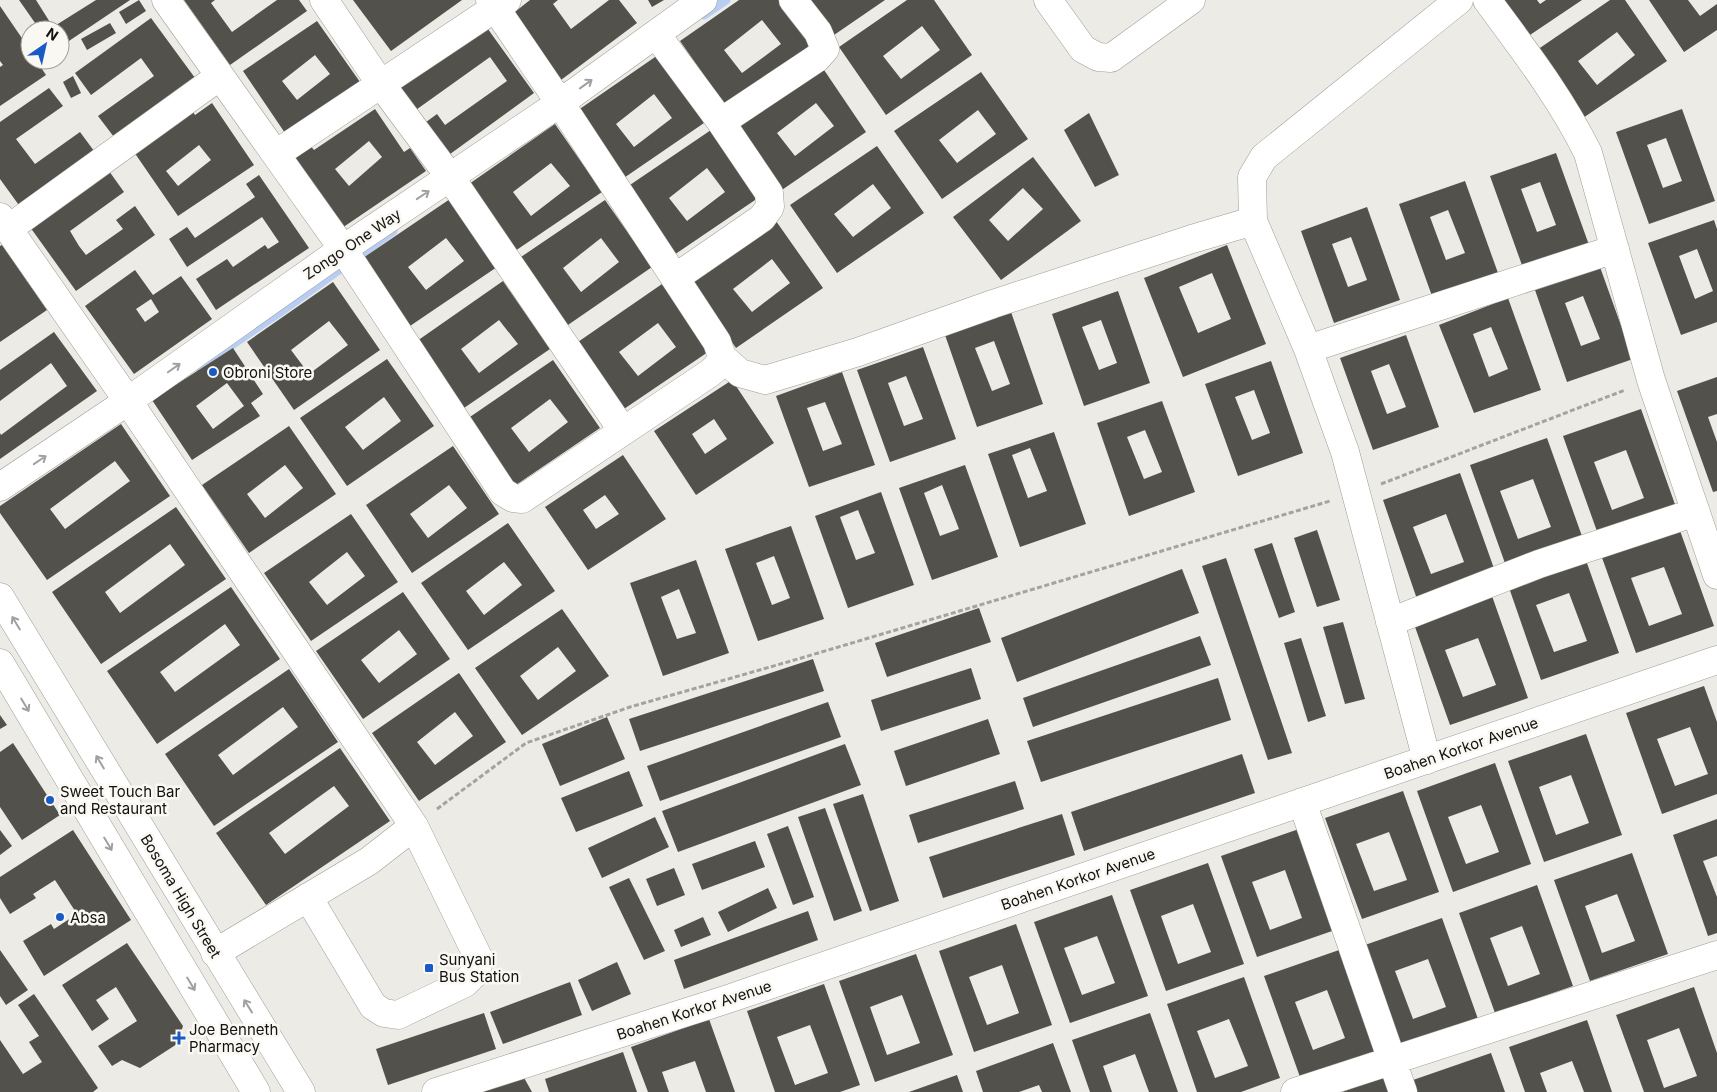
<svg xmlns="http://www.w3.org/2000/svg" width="1717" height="1092" viewBox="0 0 1717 1092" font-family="Inter,sans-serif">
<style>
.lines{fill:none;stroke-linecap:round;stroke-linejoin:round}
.stream{stroke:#b7cdf3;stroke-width:9}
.building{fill:#52514c;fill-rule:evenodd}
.minor-casing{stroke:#9e9d97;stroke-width:29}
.path{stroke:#a4a39f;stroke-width:3;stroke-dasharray:5 2.5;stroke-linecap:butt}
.minor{stroke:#fff;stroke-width:28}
.oneway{stroke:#a1a09f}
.poi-dot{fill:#1a5ac6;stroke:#faf8f2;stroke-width:2}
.labels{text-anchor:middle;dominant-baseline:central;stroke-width:5;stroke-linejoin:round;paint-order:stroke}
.street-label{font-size:15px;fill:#131210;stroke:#faf8f2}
.poi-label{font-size:15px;fill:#131210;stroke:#faf8f2;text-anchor:start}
</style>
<rect width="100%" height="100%" fill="#ecebe5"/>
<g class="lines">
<path class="stream" d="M704,15L726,0
M199,367L280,312L393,231"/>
</g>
<path class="building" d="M19,0H36L53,27L96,0H130L60,47V30H40Z
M139,0L146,11L126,24L119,12Z
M184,0H215L211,3L232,32L277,0H299L307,11L230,65Z
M353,0H462L391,51Z
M530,0H558L553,4L571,29L609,0H619L637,23L561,80L511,15Z
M648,0H664L652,7Z
M739,0H779L813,49L727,108L680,41ZM762,20L781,44L742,73L724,50Z
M810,0H885L834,35Z
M907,0H934L972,55L886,115L839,47ZM922,26L940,50L901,79L883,56Z
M1497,0H1537L1540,4L1546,0H1582L1524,39Z
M1610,0H1625L1667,61L1580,120L1534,52ZM1617,32L1635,55L1597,85L1578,61Z
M1649,0H1688L1700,16L1717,4V30L1684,52Z
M0,6L30,50V60H36L46,75L0,106V67L3,65L0,61Z
M151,18L198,82L117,141L98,116L154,76L141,58L91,95L75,73Z
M317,21L360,82L285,133L243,71ZM315,55L330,74L297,100L282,81Z
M110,23L116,33L87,50L81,39Z
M485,25L534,93L446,157L422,125L437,114L445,125L507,81L490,57L413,112L396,89Z
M658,55L704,123L618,182L571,115ZM654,94L672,118L634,147L616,124Z
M820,64L866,132L779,192L733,124ZM816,103L834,126L795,156L777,133Z
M981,72L1028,139L942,199L894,131ZM978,110L996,134L957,163L939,140Z
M73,76L81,93L71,98L63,82Z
M49,88L63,106L16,139L35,164L80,132L97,155L21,208L0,179V122Z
M212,103L254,165L178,216L134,152L169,119L175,126L180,122L175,114L189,106L195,115ZM199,145L211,160L178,186L166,171Z
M375,109L404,152L410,148L426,171L339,230L289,158L309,144L314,150ZM369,141L382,157L349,186L335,169Z
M1682,109L1715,201L1649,224L1616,132ZM1666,138L1682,181L1663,188L1647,145Z
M1089,113L1119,175L1095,187L1064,130Z
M555,124L602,192L515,251L469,184ZM551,163L570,186L531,216L513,192Z
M711,130L758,198L671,257L624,189ZM707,168L725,192L687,221L669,198Z
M877,146L924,213L837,273L790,205ZM873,184L891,208L853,237L834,214Z
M1556,153L1589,245L1523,268L1490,176ZM1540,182L1556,225L1537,232L1521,189Z
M1033,157L1081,221L1001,280L953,217ZM1023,188L1043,209L1008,241L989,220Z
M109,171L124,192L70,231L79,246L86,255L123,229L116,220L135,206L155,235L76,291L30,227Z
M259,175L309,248L216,310L196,279L227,259L233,267L265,245L268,249L279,242L262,217L187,267L169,239L187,227L195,238L255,197L246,184Z
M1465,181L1498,273L1432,296L1399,204ZM1448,210L1465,253L1446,260L1430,217Z
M450,199L497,267L410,326L363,258ZM446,238L464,261L426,290L408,267Z
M605,200L652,267L565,327L518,259ZM601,238L619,262L581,292L563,268Z
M1367,207L1400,300L1334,323L1301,231ZM1351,237L1367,280L1348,287L1332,244Z
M1714,220L1717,229V322L1681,335L1648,243ZM1697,249L1713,291L1695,299L1679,256Z
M776,221L823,288L736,348L689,280ZM772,259L790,283L752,312L733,289Z
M2,245L47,310L0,342V246Z
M1227,245L1266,344L1183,377L1144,278ZM1212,273L1231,319L1198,333L1179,287Z
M1600,267L1633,359L1567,382L1535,290ZM1583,296L1600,339L1581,346L1565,303Z
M135,270L153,295L181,276L212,319L134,374L85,306ZM151,299L159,312L145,322L136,309Z
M503,281L550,349L464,408L417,341ZM499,320L518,344L479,373L461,349Z
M333,282L380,350L294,410L247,342ZM329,321L348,345L309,374L291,350Z
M662,284L708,352L621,411L575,344ZM658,323L676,347L638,376L619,352Z
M1118,291L1150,383L1084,406L1052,314ZM1101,320L1117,363L1099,370L1082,327Z
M1508,298L1541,390L1474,413L1439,325ZM1491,327L1508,369L1489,377L1473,334Z
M1011,312L1043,404L977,427L945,335ZM994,341L1010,384L992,391L975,348Z
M54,332L97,391L0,459V433L1,435L67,386L51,363L0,401V370Z
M1406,335L1439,427L1373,450L1340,358ZM1389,364L1406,407L1387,414L1371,371Z
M923,347L956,439L890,462L857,370ZM906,376L923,419L904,426L888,383Z
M233,348L263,394L251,403L260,416L192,460L152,400ZM227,383L244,406L213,429L196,406Z
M387,359L434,426L347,486L300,418ZM384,397L401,421L363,450L345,427Z
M553,360L600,428L513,487L467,419ZM550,399L568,422L529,452L511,428Z
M1271,361L1303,453L1238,476L1205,384ZM1254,390L1270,433L1252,440L1235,397Z
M842,372L875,465L809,487L776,396ZM825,402L842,444L823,451L807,408Z
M1717,377V414L1708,417L1717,442V491L1713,492L1677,391Z
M732,380L774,443L696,495L654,431ZM714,419L727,439L705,454L692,434Z
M1162,401L1195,492L1129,516L1097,423ZM1145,430L1162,472L1144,479L1127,437Z
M1641,409L1677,510L1599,537L1563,436ZM1626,450L1644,498L1612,510L1594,462Z
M121,424L170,496L47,580L0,513V506ZM115,461L130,481L65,529L50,509Z
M289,426L336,494L249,553L202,485ZM285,465L303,488L265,518L247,494Z
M1054,432L1086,524L1020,547L988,454ZM1030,448L1047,491L1028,498L1012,455Z
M1547,438L1583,539L1506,566L1470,465ZM1533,479L1551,527L1518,539L1500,491Z
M453,446L499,514L412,573L366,505ZM449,485L467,508L428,538L410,514Z
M623,455L666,519L588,570L545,507ZM605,495L619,514L596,529L583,510Z
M965,465L998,557L932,580L899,488ZM942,485L959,529L940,536L924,493Z
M1460,473L1496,574L1418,602L1383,500ZM1446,514L1464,562L1431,574L1413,527Z
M881,492L914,585L848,608L815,516ZM858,510L875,553L856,560L840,517Z
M176,507L226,579L101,664L52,592ZM170,544L185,565L120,613L105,592Z
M351,514L398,582L311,641L264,573ZM347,552L365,576L327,605L309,582Z
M508,523L555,591L468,650L421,583ZM504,562L522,585L484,615L466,591Z
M1678,525L1714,626L1636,653L1600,552ZM1664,567L1682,614L1649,626L1631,578Z
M791,526L824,619L758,641L725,549ZM774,556L790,598L772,605L756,563Z
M1317,530L1340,600L1317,607L1294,538Z
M1272,543L1295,612L1279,618L1254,549Z
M1583,552L1619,653L1541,680L1506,579ZM1569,593L1587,641L1554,652L1536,605Z
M1226,558L1292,753L1268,760L1202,566Z
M696,560L729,653L663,676L630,583ZM679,589L696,633L677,639L661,597Z
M1182,569L1199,613L1017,682L1001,638Z
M231,587L280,659L157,744L107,671ZM225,624L240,645L175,692L160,672Z
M403,592L450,659L363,719L316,651ZM399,630L417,654L379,683L361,660Z
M1492,596L1528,698L1450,725L1414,624ZM1478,638L1496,685L1463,697L1445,650Z
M979,608L991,642L887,677L875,643Z
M562,609L609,676L522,735L475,668ZM558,647L576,671L538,700L520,676Z
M1343,622L1365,699L1345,704L1323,627Z
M1200,636L1211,665L1033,727L1023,698Z
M1301,638L1326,716L1308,722L1284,643Z
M813,659L824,691L640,751L629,719Z
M971,668L981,699L881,731L871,700Z
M289,669L338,742L214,826L165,754ZM283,707L298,727L233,775L218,755Z
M459,673L506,742L419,801L372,733ZM455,712L473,736L435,765L417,742Z
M1218,678L1231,720L1041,782L1027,741Z
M1704,686L1717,722V794L1662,814L1626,713ZM1690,727L1708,774L1675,786L1657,739Z
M828,702L841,737L660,801L647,766Z
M0,715L7,725L0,729Z
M607,717L625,759L560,786L542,744Z
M988,719L1000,754L906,786L894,751Z
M1586,734L1622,835L1544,862L1508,761ZM1571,775L1589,823L1556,835L1539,787Z
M13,743L60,815L22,840L0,807V752Z
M845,744L861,785L678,852L662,811Z
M340,748L390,821L266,905L216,833ZM334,786L349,806L285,854L269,833Z
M1242,754L1255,793L1084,851L1071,812Z
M1495,763L1531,864L1453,892L1417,791ZM1481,805L1499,852L1466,864L1448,817Z
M629,771L643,806L576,832L561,798Z
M1015,781L1024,809L918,843L909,815Z
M1403,791L1439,892L1362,919L1325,818ZM1389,832L1407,880L1374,891L1356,844Z
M863,794L899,901L870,911L833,804Z
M825,808L862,911L834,921L798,817Z
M1062,814L1075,855L943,898L929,857Z
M655,817L669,847L602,878L588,848Z
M1717,819V856L1703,861L1717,897V933L1708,936L1673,835Z
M788,826L814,897L793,905L767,834Z
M1299,829L1335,930L1257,957L1221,856ZM1285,870L1302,918L1270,930L1252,882Z
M0,830L12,846L0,855Z
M73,830L131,920L44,976L23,941L51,924L54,929L77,914L55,880L33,894L36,898L10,914L0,898V877Z
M755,841L765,867L702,890L692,864Z
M1632,853L1668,954L1590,981L1554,880ZM1617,894L1635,941L1602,953L1585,906Z
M1208,863L1244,964L1166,991L1130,890ZM1193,904L1211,952L1178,964L1161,916Z
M674,868L685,895L657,906L646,879Z
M629,878L665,951L644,960L609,887Z
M1537,885L1573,986L1495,1013L1459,913ZM1522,926L1540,974L1508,986L1490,938Z
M768,888L777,908L728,932L718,912Z
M1112,895L1148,996L1070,1023L1034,922ZM1097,936L1115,983L1082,995L1064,948Z
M808,911L818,940L684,989L674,960Z
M703,917L711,935L681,947L674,930Z
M1442,918L1478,1019L1401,1046L1365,945ZM1428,959L1446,1007L1413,1019L1395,971Z
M1016,924L1052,1025L974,1052L939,951ZM1002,965L1019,1013L987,1025L969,977Z
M127,943L183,1026L177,1044L140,1068L122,1060L112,1066L98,1046L137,1021L116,987L96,1000L109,1019L92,1031L62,985Z
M1342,949L1378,1050L1300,1077L1264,976ZM1327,990L1345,1038L1313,1050L1295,1002Z
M0,950L28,990L6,1005L0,996Z
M916,954L953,1055L875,1082L839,981ZM902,995L920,1043L887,1055L870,1007Z
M617,962L631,994L592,1011L578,980Z
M1244,977L1280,1078L1241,1092H1197L1167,1004ZM1229,1019L1248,1066L1215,1078L1197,1031Z
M570,982L582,1015L503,1044L490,1012Z
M824,984L860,1085L840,1092H775L747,1011ZM810,1025L828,1073L795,1085L777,1037Z
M1694,987L1717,1053V1092H1644L1616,1015ZM1679,1028L1697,1076L1664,1088L1647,1040Z
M34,994L98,1088L93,1092H0V1040L23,1074L42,1062L29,1042L39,1036L18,1005Z
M484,1013L496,1049L388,1085L376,1049Z
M1150,1013L1178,1092H1149L1135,1054L1103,1066L1112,1092H1090L1072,1040Z
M709,1019L735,1092H706L695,1061L662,1072L669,1092H648L631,1047Z
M1587,1020L1612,1092H1584L1572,1061L1540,1073L1547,1092H1525L1509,1047Z
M1053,1043L1071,1092H1042L1039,1085L1019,1092H983L976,1071Z
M623,1052L637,1092H549L545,1079Z
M1491,1053L1505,1092H1417L1413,1080Z
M518,1067L532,1092H470Z
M957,1075L963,1092H909Z
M1386,1076L1391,1092H1342Z"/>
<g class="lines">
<g class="minor-casing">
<path id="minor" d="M166,0L343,249L503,492L513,498L522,499L710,373L717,367L722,357L717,342L675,278L560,103L490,0
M324,0L380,83L450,177L623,431
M1048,0L1083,49L1098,57L1111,58L1191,0
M1487,0C1523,49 1561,98 1588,153L1651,380L1717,575
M656,34L721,122L769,193L770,207L762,218L675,278
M721,122L817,58L825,49L818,32L793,0
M276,154L507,0
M0,217L128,401L414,826L369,861L215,953
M8,229L220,76
M1308,349L1615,249
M722,357L740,373L765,380L858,352L993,304L1192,239L1253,221
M0,487L128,401L343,249L560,103L703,0
M0,597L301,1092
M1390,622L1539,564L1696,512
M0,663L256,1092
M1427,760L1345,452L1308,349L1253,221L1252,177L1264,157L1459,0
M1302,802L1403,1092
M308,897L373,1006L384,1013L398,1015L465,983L477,971L479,959L414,826
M436,1092L728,999L1717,660
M1295,1092L1717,955"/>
</g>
<path class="path" d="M1381,484L1625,390
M437,809L526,743L630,707L798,659L1330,501"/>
<use href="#minor" class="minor"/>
</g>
<defs><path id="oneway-shaft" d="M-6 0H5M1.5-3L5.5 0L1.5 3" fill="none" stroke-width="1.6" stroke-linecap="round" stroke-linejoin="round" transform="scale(1.25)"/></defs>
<g class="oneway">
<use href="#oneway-shaft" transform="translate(586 84) rotate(-36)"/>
<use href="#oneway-shaft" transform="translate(423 195) rotate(-34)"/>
<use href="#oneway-shaft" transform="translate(174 368) rotate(-35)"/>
<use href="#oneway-shaft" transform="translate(40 460) rotate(-34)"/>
<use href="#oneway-shaft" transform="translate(16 623) rotate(-121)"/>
<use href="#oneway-shaft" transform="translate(25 705) rotate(59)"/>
<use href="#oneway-shaft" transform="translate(100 762) rotate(-121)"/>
<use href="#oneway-shaft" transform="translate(108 844) rotate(59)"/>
<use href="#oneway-shaft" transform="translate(191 984) rotate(59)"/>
<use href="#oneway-shaft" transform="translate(248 1006) rotate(-122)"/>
</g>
<g class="poi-dot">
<circle cx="213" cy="372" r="5"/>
<circle cx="50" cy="800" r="5"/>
<circle cx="60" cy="917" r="5"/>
<rect x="424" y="963" width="10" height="10" rx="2.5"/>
<path d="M176.5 1030.5h5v5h5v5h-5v5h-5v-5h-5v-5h5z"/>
</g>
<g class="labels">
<g class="street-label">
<text transform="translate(352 244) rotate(-34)">Zongo One Way</text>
<text transform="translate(1461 748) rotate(-19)">Boahen Korkor Avenue</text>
<text transform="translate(1078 879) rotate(-19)">Boahen Korkor Avenue</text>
<text transform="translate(181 896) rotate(59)">Bosoma High Street</text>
<text transform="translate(694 1010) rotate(-18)">Boahen Korkor Avenue</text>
</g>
<g class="poi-label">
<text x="223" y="372">Obroni Store</text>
<text x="60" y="791">Sweet Touch Bar<tspan x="60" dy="17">and Restaurant</tspan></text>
<text x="70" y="917">Absa</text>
<text x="439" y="959">Sunyani<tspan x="439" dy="17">Bus Station</tspan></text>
<text x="189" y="1029">Joe Benneth<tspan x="189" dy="17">Pharmacy</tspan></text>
</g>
</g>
<g transform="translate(45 45) rotate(34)"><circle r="24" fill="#faf8f2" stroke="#9e9c98"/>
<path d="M0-4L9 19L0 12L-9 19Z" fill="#1a5ac6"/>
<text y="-8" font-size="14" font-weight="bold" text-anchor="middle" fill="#131210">N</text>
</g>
</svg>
